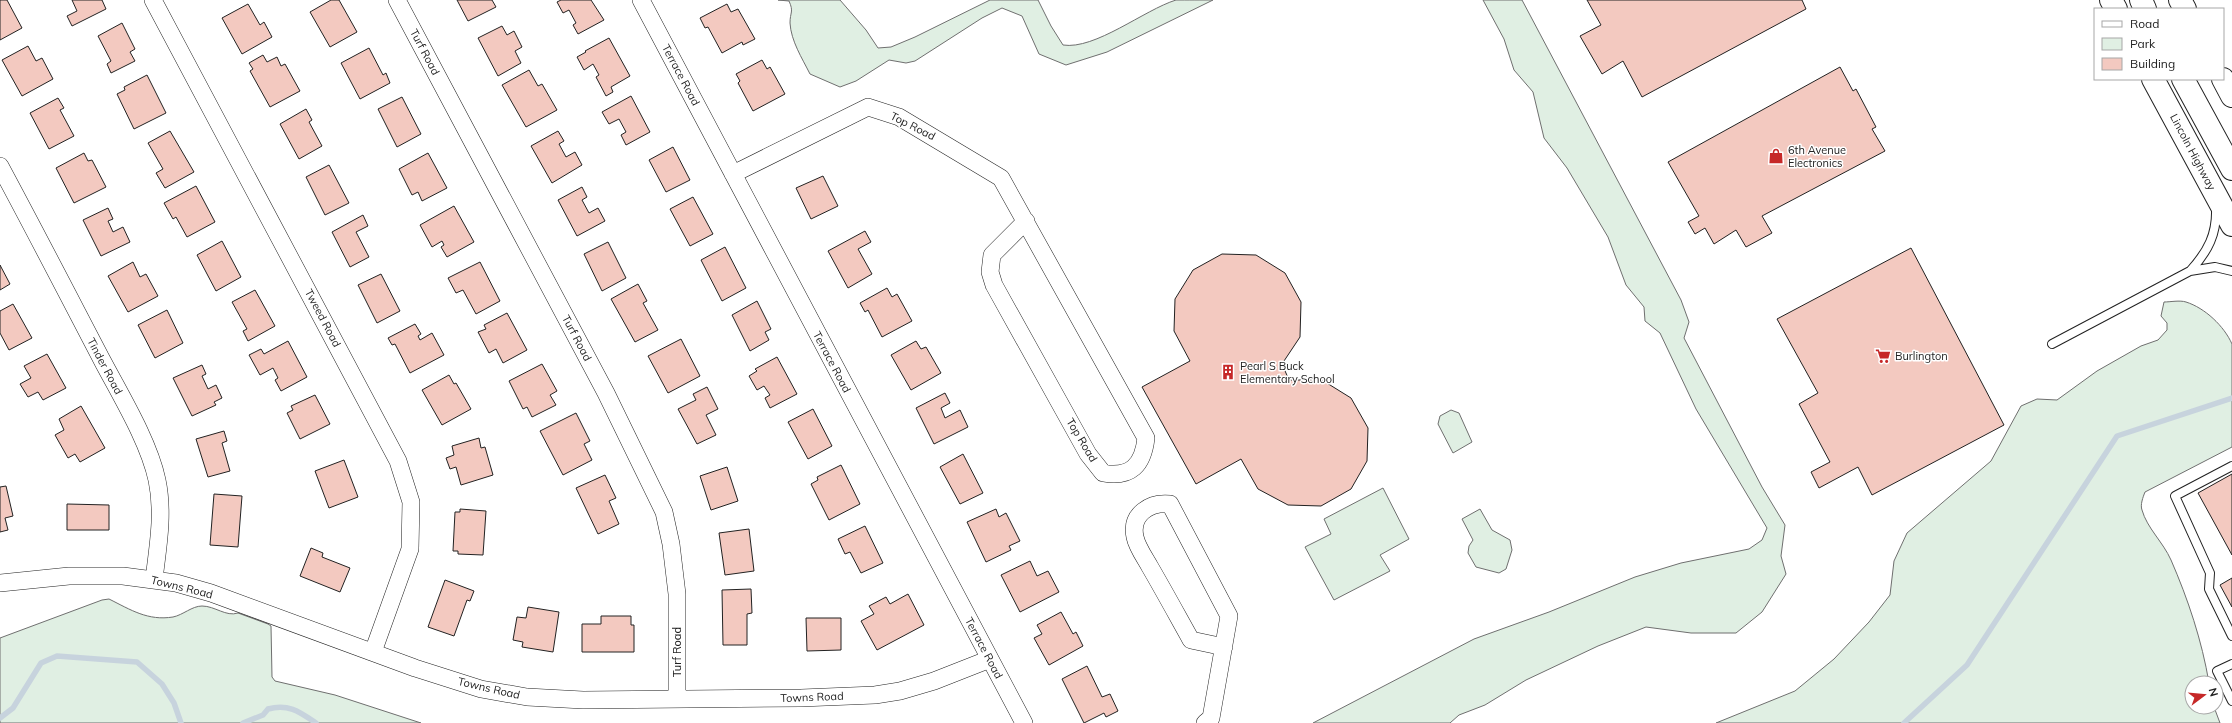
<svg xmlns="http://www.w3.org/2000/svg" width="2232" height="723" viewBox="0 0 2232 723" font-family="Mulish,sans-serif">
<style>
.green{fill:#e0efe3;stroke:#6f6f6f}
.lines{fill:none;stroke-linecap:round;stroke-linejoin:round}
.stream{stroke:#c7d3dd;stroke-width:5.5}
.building{fill:#f3c9c0;stroke:#222}
.service-casing{stroke:#222;stroke-width:10}
.minor-casing{stroke:#222;stroke-width:18}
.primary-casing{stroke:#222;stroke-width:24}
.service{stroke:#fff;stroke-width:8}
.minor{stroke:#fff;stroke-width:17}
.primary{stroke:#fff;stroke-width:22}
.labels{text-anchor:middle;dominant-baseline:central;stroke-width:3;stroke-linejoin:round;paint-order:stroke}
.street-label{font-size:11px;fill:#222;stroke:#fff}
.poi-label{font-size:11px;fill:#222;stroke:#fff;text-anchor:start}
</style>
<rect width="100%" height="100%" fill="#fff"/>
<path class="green" d="M778,0H840L866,30L878,48L891,47L915,37L990,0H1038L1051,26L1063,45C1095,50 1144,10 1176,0C1186,0 1202,0 1213,0L1107,52L1066,65L1039,54L1022,16L1002,8L982,18L915,61L906,63L889,60L856,81L840,87L810,74C802,58 791,41 790,23C790,12 794,12 789,1Z
M1483,0H1522L1681,300L1689,322L1684,338L1762,487L1785,525L1781,556L1786,574L1762,612L1736,633H1691L1646,627L1598,646L1526,680L1485,705L1459,715L1450,723H1313L1474,639L1549,612L1635,577L1681,563L1749,549L1762,540L1767,528L1696,409L1660,333L1645,321L1644,307L1626,285L1608,237L1567,168L1544,138L1533,92L1514,70L1504,39Z
M2164,302C2170,302 2180,300 2186,302C2205,308 2224,326 2232,344V447L2145,492C2143,497 2140,505 2142,510C2147,528 2163,542 2171,560C2188,599 2202,641 2209,683H2192V707H2214L2220,723H1716L1795,691L1834,659L1869,622L1890,595L1894,561L1907,533L1991,461L2021,406L2037,399L2057,400L2097,371L2141,346L2158,340L2167,330V323L2161,316Z
M1451,410L1459,413L1472,442L1453,453L1438,424L1440,416Z
M1383,488L1409,539L1380,555L1390,571L1334,600L1305,547L1331,534L1324,519Z
M1480,509L1492,530L1510,540L1512,550L1506,569L1499,573L1476,567L1468,553L1469,546L1473,540L1462,519Z
M109,599C131,610 148,621 173,617C183,615 192,606 202,606C215,606 226,617 238,613L268,624L271,626L272,677L275,681L335,695L421,723H0V638L102,600Z"/>
<g class="lines">
<path class="stream" d="M0,718L13,708L41,663L57,656L137,662L162,684L174,703L181,723
M243,723L263,715L268,709C288,703 300,712 316,723
M1904,723L1967,665L2117,436L2232,398"/>
</g>
<path class="building" d="M0,0H7L22,28L0,40Z
M72,0H102L106,9L72,26L67,16L77,11Z
M331,0H339L357,32L330,47L310,12Z
M457,0H492L496,7L468,21Z
M561,0H591L604,20L578,34L573,25L576,23L569,10L563,13L557,2Z
M1587,0H1802L1806,9L1642,97L1623,61L1602,74L1580,36L1601,25Z
M248,4L260,25L264,22L272,37L242,54L222,18Z
M727,4L731,12L738,9L755,39L743,45L742,42L722,53L708,27L705,28L700,18Z
M122,23L135,49L130,52L135,61L111,73L107,64L111,61L98,36Z
M502,26L507,35L514,31L522,47L515,51L521,63L498,76L478,38Z
M609,38L630,76L611,87L613,92L606,96L596,77L599,75L593,64L584,70L577,57L586,52L585,51Z
M28,46L36,61L42,58L53,79L22,96L2,60Z
M369,48L383,75L386,73L390,83L360,99L341,63Z
M263,55L267,62L277,57L281,66L285,64L300,91L270,107L250,71L253,69L249,63Z
M762,60L767,69L770,67L785,94L753,111L738,83L740,81L736,74Z
M1840,67L1853,91L1856,89L1876,127L1872,129L1885,151L1762,216L1772,233L1746,247L1736,230L1714,244L1705,228L1695,234L1688,222L1699,216L1668,162Z
M529,70L538,86L542,84L557,110L526,127L502,85Z
M147,75L166,113L134,129L117,94L125,90L124,87Z
M631,96L650,132L626,145L621,135L626,132L619,119L609,124L602,112Z
M402,97L421,134L397,147L378,109Z
M58,98L64,108L60,110L74,136L49,149L30,113Z
M306,109L312,120L309,122L322,146L299,159L280,124Z
M170,131L194,172L165,188L156,173L163,169L148,143Z
M558,131L564,141L559,144L566,157L575,152L582,165L552,183L531,146Z
M673,147L690,180L666,192L649,160Z
M84,153L88,161L92,160L106,187L74,203L56,168Z
M428,153L447,188L422,201L418,192L412,195L399,169Z
M329,165L349,203L325,215L306,177Z
M823,176L838,206L811,219L796,188Z
M196,186L215,222L187,237L176,217L173,219L164,203Z
M582,187L587,197L582,200L589,213L598,208L605,221L577,236L558,200Z
M693,197L713,234L690,246L670,209Z
M454,206L474,242L447,257L441,247L444,245L442,241L432,247L420,225Z
M108,208L113,219L108,221L113,232L123,227L130,242L101,256L83,220Z
M363,215L368,226L356,232L369,257L350,267L332,232Z
M865,231L871,242L858,249L872,274L848,288L828,251Z
M222,241L241,277L216,291L197,255Z
M608,242L626,278L602,291L584,254Z
M725,247L746,288L722,301L701,260Z
M1911,248L2004,425L1872,495L1858,467L1819,488L1811,472L1830,462L1799,404L1818,393L1777,319Z
M1222,254L1256,255L1285,273L1301,302L1300,337L1282,364L1289,380H1322L1351,398L1368,428L1367,461L1351,489L1321,506L1288,505L1258,489L1241,459L1196,484L1142,387L1190,361L1174,331L1175,299L1193,270Z
M133,262L140,277L146,274L158,296L128,312L108,276Z
M480,262L500,301L476,314L463,290L456,293L448,278Z
M0,265L10,284L0,290Z
M381,274L400,311L377,323L358,285Z
M638,284L647,301L643,303L658,330L635,342L611,299Z
M887,288L892,297L897,294L912,321L882,337L868,310L865,312L860,303Z
M255,290L275,326L248,341L243,331L247,329L232,302Z
M757,301L771,329L765,332L769,340L750,351L732,315Z
M13,304L32,338L9,350L0,333V311Z
M167,310L183,343L155,358L138,325Z
M507,313L527,350L503,363L496,349L489,353L478,332L486,329L484,325Z
M415,324L421,334L418,336L420,340L432,333L444,355L410,373L395,344L392,345L388,338Z
M681,339L700,376L668,393L648,356Z
M288,341L307,377L281,391L275,380L278,378L273,368L260,375L249,355L261,349L264,354Z
M916,341L921,349L926,347L941,373L911,390L891,355Z
M47,354L66,388L43,400L38,392L28,397L20,384L31,378L24,366Z
M777,357L797,394L770,408L765,398L770,395L764,386L757,390L749,376L757,371L755,369Z
M542,364L557,391L550,395L556,405L532,417L527,407L523,409L509,381Z
M202,365L206,374L202,376L208,389L216,385L222,398L214,402L216,405L192,416L173,378Z
M449,375L454,384L456,383L471,409L442,425L422,390Z
M707,387L718,409L706,415L716,435L697,444L678,409L696,400L693,394Z
M945,393L950,403L941,408L945,418L960,410L968,427L934,444L916,408Z
M315,395L330,424L300,439L287,413L293,410L291,406Z
M81,406L105,448L80,462L75,454L68,458L55,435L64,430L59,419Z
M813,409L832,446L808,459L788,422Z
M576,413L590,441L584,444L592,460L563,475L540,431Z
M224,431L227,441L222,443L230,471L208,477L196,439Z
M479,438L481,448L485,447L493,475L461,485L456,467L450,469L446,458L454,455L452,446Z
M963,454L983,493L960,504L940,467Z
M344,460L358,497L329,508L315,471Z
M841,465L860,504L829,520L811,484L818,480L817,477Z
M727,467L738,501L711,510L700,476Z
M2232,474V555L2198,493Z
M605,475L616,498L609,501L619,524L598,534L576,488Z
M6,486L13,516L5,518L8,530L0,532V487Z
M214,494L242,496L238,547L210,545Z
M67,504L109,505V530H67Z
M460,509L486,511L483,555L458,554V551H453L455,512H460Z
M996,509L999,517L1006,513L1020,541L1009,546L1011,550L986,562L967,522Z
M865,526L883,563L861,573L850,552L845,554L838,539Z
M749,529L754,571L725,575L719,533Z
M311,548L323,553L322,557L350,568L340,592L300,576Z
M1030,561L1037,576L1048,571L1059,592L1020,612L1001,575Z
M2232,578V607L2220,585Z
M445,580L474,591L470,601L467,600L454,636L428,627Z
M751,589L752,613L747,614V645H723L722,590Z
M908,594L924,625L877,650L861,621L874,614L869,606L886,597L890,604Z
M528,607L559,612L553,652L522,647L523,642L513,640L517,617L526,618Z
M1061,612L1073,634L1076,632L1083,646L1049,665L1034,638L1042,634L1037,625Z
M601,616H631V625H634V652H582V624H601Z
M806,618H841V650L807,651Z
M1087,666L1102,697L1110,694L1118,711L1106,717L1104,713L1084,723L1062,679Z"/>
<g class="lines">
<g class="service-casing">
<path id="service" d="M2191,270C2208,251 2217,234 2216,208
M2052,344L2190,271L2215,267L2232,271
M2232,466L2175,496L2210,573L2209,589L2232,636
M2232,664L2217,671L2232,701"/>
</g>
<g class="minor-casing">
<path id="minor" d="M153,0L398,461L411,502L410,549L373,652
M397,0L606,393L664,512L671,544L677,594V699
M641,0L1024,723
M0,166C35,231 69,297 103,362C121,396 149,442 157,480C164,513 158,546 154,579
M733,174L868,107L899,117L1001,178L1146,438C1143,465 1131,478 1103,473L1088,454L994,285L990,272L992,255L1026,221
M0,583L69,576H123L176,583L211,593L415,668L481,689L527,697L583,700L801,698L875,695L900,691L934,681L990,659
M1205,723L1211,718L1229,616L1170,504C1150,502 1130,514 1135,537C1137,547 1145,558 1150,567C1164,591 1177,615 1191,640L1224,647"/>
</g>
<g class="primary-casing">
<path id="primary" d="M2111,0L2116,9
M2141,0L2145,9
M2180,0L2185,9
M2153,79L2232,225
M2183,79L2232,169
M2223,79L2232,96"/>
</g>
<use href="#service" class="service"/>
<use href="#minor" class="minor"/>
<use href="#primary" class="primary"/>
</g>
<defs>
<g id="shop-bare" transform="scale(1.2)"><path d="M-5-2.5h2.3a2.7 3.5 0 0 1 5.4 0H5L5.5 6h-11ZM-1.5-2.5h3a1.5 2.3 0 0 0-3 0Z" fill="#c62828" stroke="#fff" stroke-width="2.5" paint-order="stroke"/></g>
<g id="supermarket-bare" transform="scale(1.2)"><path d="M-6-5.5h2.5l.6 2H6L4.5 2H-2.5L-4.4-4H-6ZM-1.5 3.2a1.3 1.3 0 1 0 .1 0ZM3 3.2a1.3 1.3 0 1 0 .1 0Z" fill="#c62828" stroke="#fff" stroke-width="2.5" paint-order="stroke"/></g>
<g id="building-bare" transform="scale(1.2)"><path d="M-4-6H4V6H1V3H-1V6H-4ZM-2.5-4.3h1.7v1.8h-1.7ZM.8-4.3h1.7v1.8H.8ZM-2.5-1h1.7V.8h-1.7ZM.8-1h1.7V.8H.8Z" fill="#c62828" stroke="#fff" stroke-width="2.5" paint-order="stroke"/></g>
</defs>
<g fill-rule="evenodd">
<use href="#shop-bare" x="1776" y="156"/>
<use href="#supermarket-bare" x="1883" y="356"/>
<use href="#building-bare" x="1228" y="372"/>
</g>
<g class="labels">
<g class="street-label">
<text transform="translate(425 52) rotate(62)">Turf Road</text>
<text transform="translate(681 75) rotate(62)">Terrace Road</text>
<text transform="translate(913 126) rotate(27)">Top Road</text>
<text transform="translate(2193 152) rotate(62)">Lincoln Highway</text>
<text transform="translate(323 318) rotate(62)">Tweed Road</text>
<text transform="translate(577 338) rotate(62)">Turf Road</text>
<text transform="translate(832 362) rotate(62)">Terrace Road</text>
<text transform="translate(105 366) rotate(62)">Tinder Road</text>
<text transform="translate(1082 440) rotate(59)">Top Road</text>
<text transform="translate(182 587) rotate(14)">Towns Road</text>
<text transform="translate(984 648) rotate(62)">Terrace Road</text>
<text transform="translate(677 652) rotate(-90)">Turf Road</text>
<text transform="translate(489 688) rotate(13)">Towns Road</text>
<text transform="translate(812 697) rotate(-2)">Towns Road</text>
</g>
<g class="poi-label">
<text x="1788" y="150">6th Avenue<tspan x="1788" dy="13">Electronics</tspan></text>
<text x="1895" y="356">Burlington</text>
<text x="1240" y="366">Pearl S Buck<tspan x="1240" dy="13">Elementary School</tspan></text>
</g>
</g>
<rect x="2094" y="8" width="130" height="72" fill="#ffffff" stroke="#a7a7a7"/>
<rect x="2102" y="21" width="20" height="6" fill="#ffffff" stroke="#a7a7a7"/>
<text x="2130" y="28" font-size="12" fill="#222222">Road</text>
<rect x="2102" y="38" width="20" height="12" fill="#e0efe3" stroke="#a7a7a7"/>
<text x="2130" y="48" font-size="12" fill="#222222">Park</text>
<rect x="2102" y="58" width="20" height="12" fill="#f3c9c0" stroke="#a7a7a7"/>
<text x="2130" y="68" font-size="12" fill="#222222">Building</text>
<g transform="translate(2204 695) rotate(74)"><circle r="19" fill="#ffffff" stroke="#a7a7a7"/>
<path d="M0-3L7 15L0 10L-7 15Z" fill="#c62828"/>
<text y="-6" font-size="11" font-weight="bold" text-anchor="middle" fill="#222222">N</text>
</g>
</svg>
